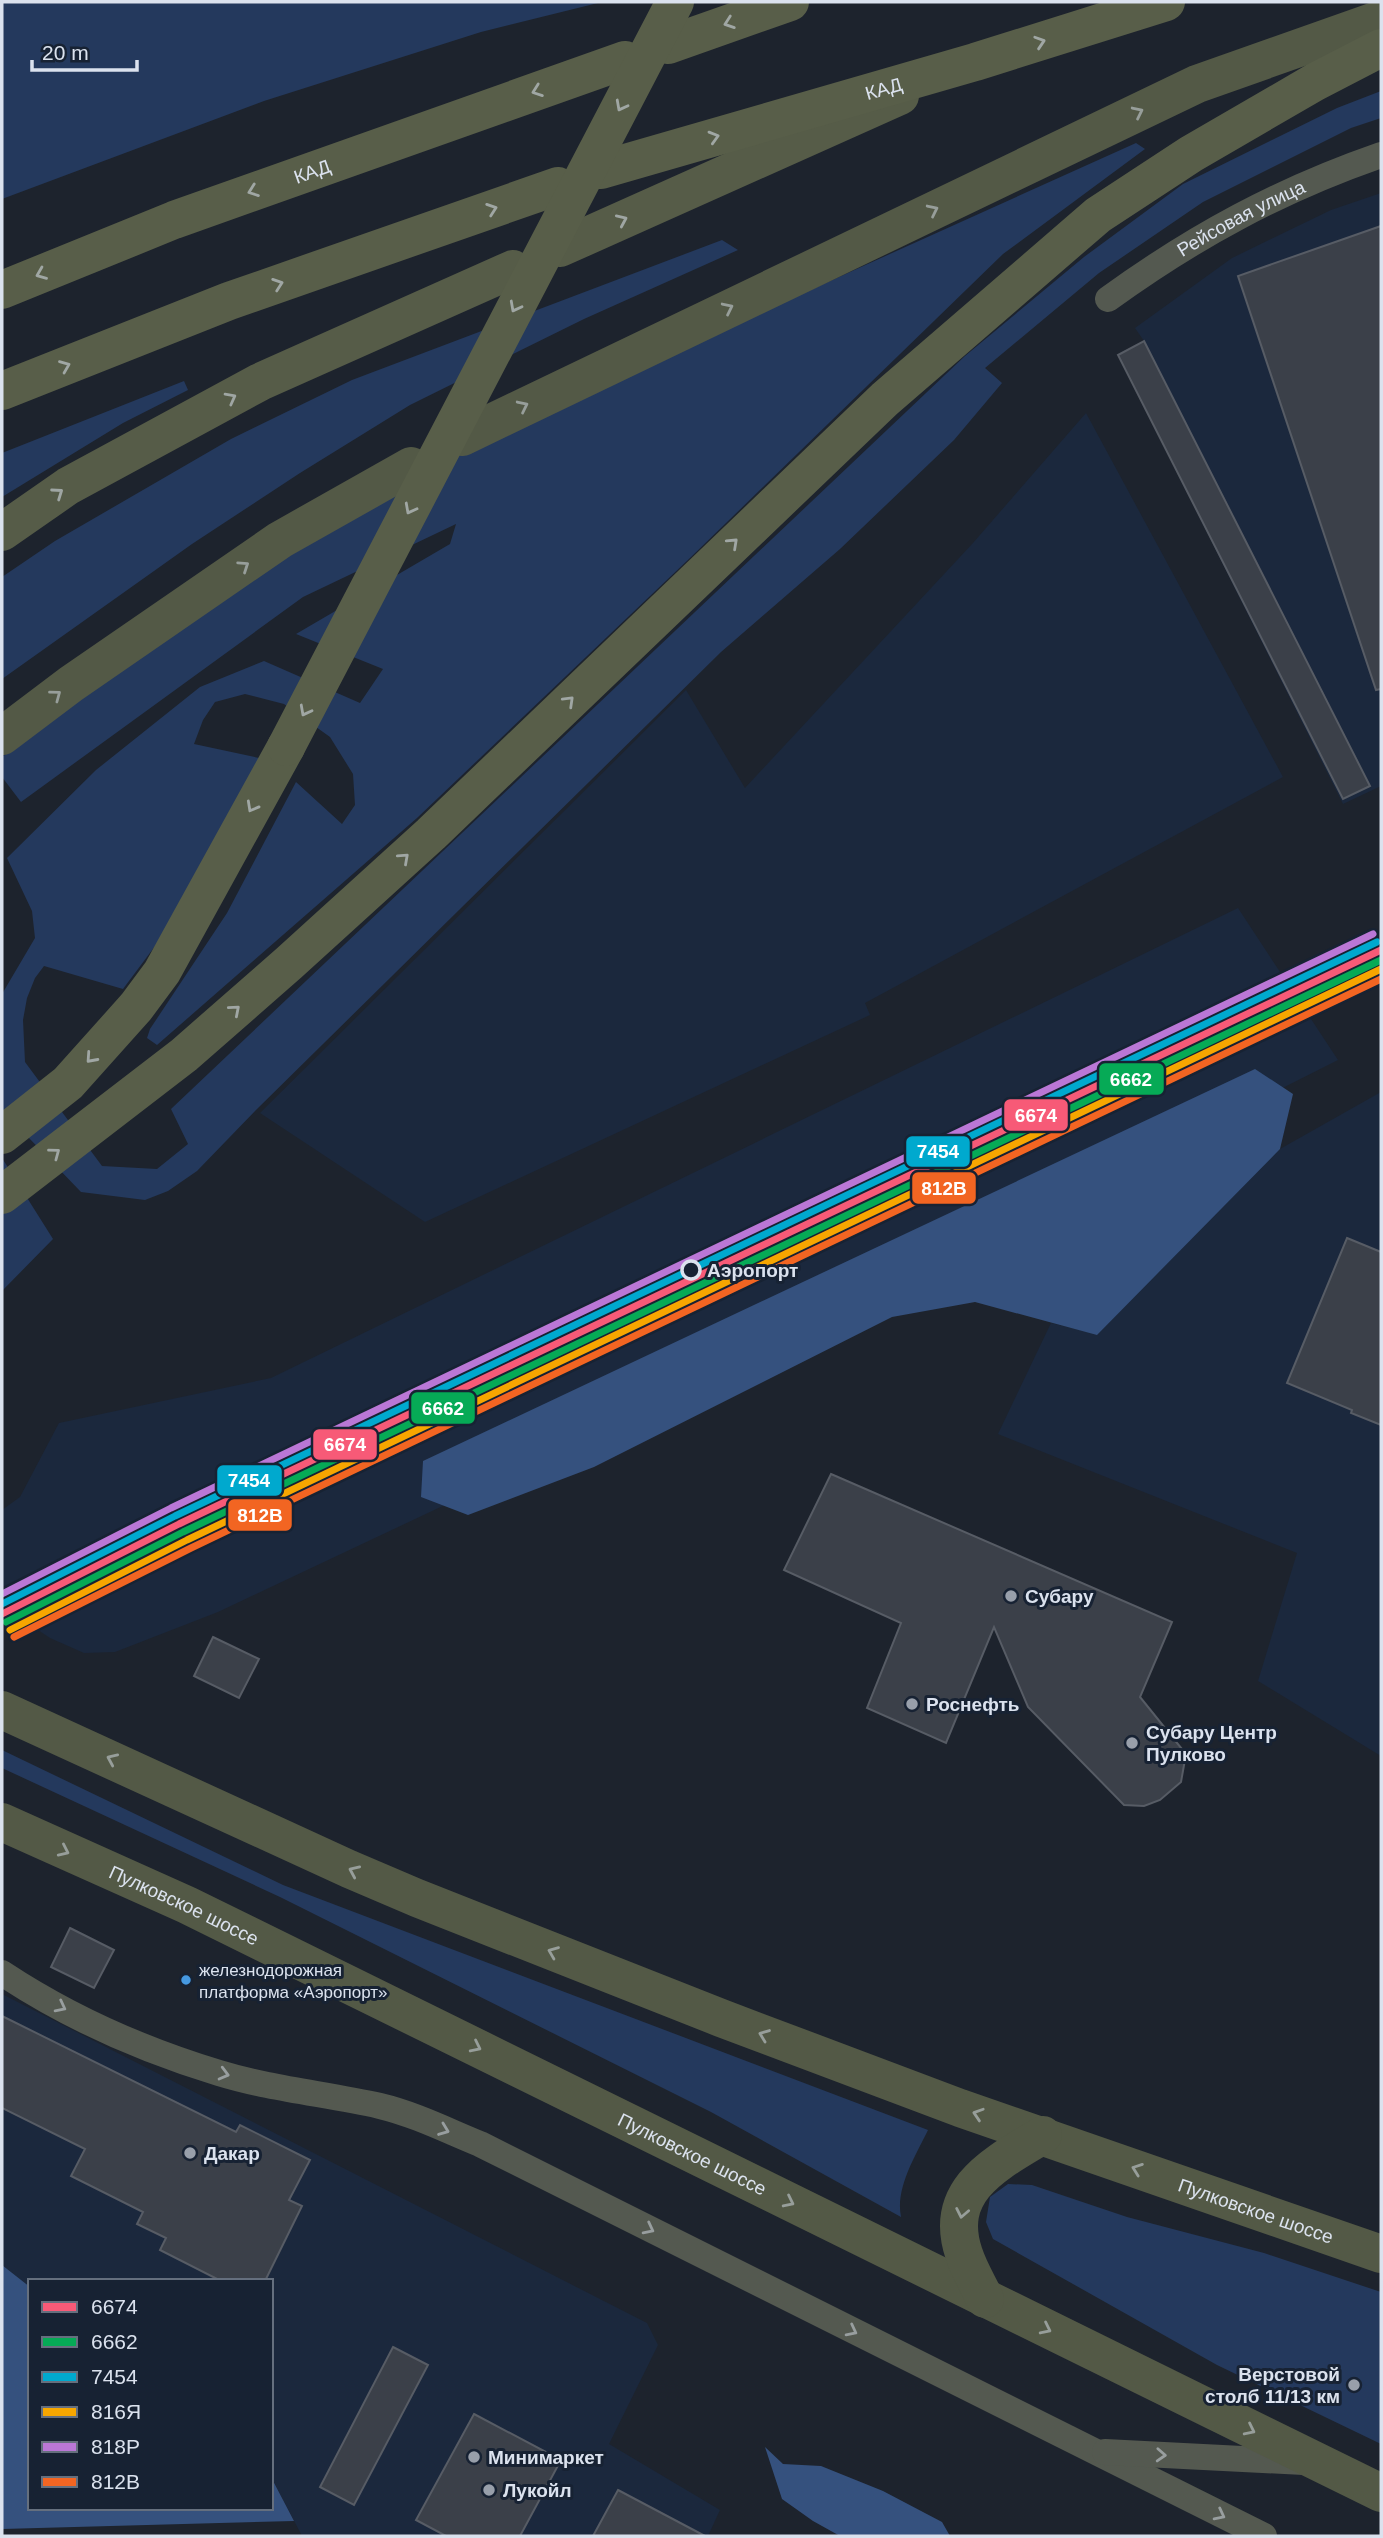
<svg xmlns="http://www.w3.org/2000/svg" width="1383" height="2538" viewBox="0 0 1383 2538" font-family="Arial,sans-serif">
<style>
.built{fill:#1b283d}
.green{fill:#24395d}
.forest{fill:#35517e}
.building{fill:#3b4049;stroke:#575c65;stroke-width:2}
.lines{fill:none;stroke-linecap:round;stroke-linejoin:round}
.minor{stroke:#545950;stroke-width:26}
.primary{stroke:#535946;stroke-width:38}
.trunk{stroke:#565c48;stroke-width:38}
.motorway{stroke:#585e49;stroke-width:38}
.motorway-bridge{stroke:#585e49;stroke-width:38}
.rail-1-casing{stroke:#172233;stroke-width:12}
.rail-2-casing{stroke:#172233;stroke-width:12}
.rail-3-casing{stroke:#172233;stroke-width:12}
.rail-4-casing{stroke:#172233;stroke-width:12}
.rail-5-casing{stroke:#172233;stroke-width:12}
.rail-6-casing{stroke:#172233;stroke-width:12}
.rail-1{stroke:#f75a77;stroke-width:7}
.rail-2{stroke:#06aa56;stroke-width:7}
.rail-3{stroke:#00a9ce;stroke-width:7}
.rail-4{stroke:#f7a600;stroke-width:7}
.rail-5{stroke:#ba77d6;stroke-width:7}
.rail-6{stroke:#f26522;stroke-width:7}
.oneway{stroke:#a0a7a4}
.oneway2{stroke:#979e9a}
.oneway3{stroke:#9fa6a3}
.oneway4{stroke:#989e9f}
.stop-dot{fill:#172233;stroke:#dbe2ee;stroke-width:3.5}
.poi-dot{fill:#989faa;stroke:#172233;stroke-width:2.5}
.bus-dot{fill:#4699e1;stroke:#172233;stroke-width:2.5}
.labels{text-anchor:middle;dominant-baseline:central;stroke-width:6;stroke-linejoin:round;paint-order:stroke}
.bus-label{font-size:17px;fill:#dbe2ee;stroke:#172233;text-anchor:start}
.street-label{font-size:19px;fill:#dbe2ee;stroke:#172233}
.stop-label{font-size:19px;font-weight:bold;fill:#dbe2ee;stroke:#172233;text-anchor:start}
.poi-label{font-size:19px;font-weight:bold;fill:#dbe2ee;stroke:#172233;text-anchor:start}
.line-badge{stroke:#172233;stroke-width:2.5}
.badge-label{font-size:19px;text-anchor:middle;font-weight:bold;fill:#fff}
</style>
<rect width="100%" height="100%" fill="#1d232d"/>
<path class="built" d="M1381,193V786L1343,804L1118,355L1144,341L1135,328L1232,258L1331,210Z
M1086,413L1283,777L865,1003L870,1015L425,1222L260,1113L686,690L745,788L973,543Z
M1238,908L1338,1060L608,1428L218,1612L115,1652L84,1653L50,1638L2,1606V1510L20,1497L59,1423L271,1378Z
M1381,1092V1756L1258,1681L1297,1553L998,1434L1051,1323L1097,1334L1280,1149Z
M2,1994L647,2323L658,2345L609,2444L720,2510L708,2536H302L271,2477V2281H30V2287L2,2265Z"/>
<path class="green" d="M2,2H602L481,32L264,101L2,199Z
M1381,91V118L1351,128L1203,202L1099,273L985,368L1002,383L954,440L840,549L721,652L256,1110L197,1171L168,1191L145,1200L81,1192L2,1110V994L35,938L32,911L7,858L96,770L200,687L264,661L360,703L383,669L296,634L450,544L456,524L303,597L21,802L2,777V757L159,639L335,521L524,419L1136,143L1145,149L1003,254L691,557L417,818L157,1045L147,1038L150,1029L227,913L296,782L342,824L355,805L353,774L330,737L284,704L245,694L215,702L203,720L194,744L259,758L176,918L123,989L44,966L35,978L27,998L23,1020L25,1062L102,1166L157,1169L188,1144L171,1109L965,356L1084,257L1183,184L1337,108Z
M722,240L738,250L584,319L410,405L300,473L192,544L2,679V577L55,541L231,439L352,380Z
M184,381L188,390L123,423L2,497V453Z
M2,1158L53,1239L2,1291Z
M2,1750L283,1885L928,2130C916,2155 895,2188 901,2217L711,2112L280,1897L2,1768Z
M1008,2184L1032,2185L1127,2217L1264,2253L1381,2292V2444L1217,2365L993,2239L986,2222L990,2197Z"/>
<path class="forest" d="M1255,1069L1293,1094L1280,1149L1097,1335L975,1302L892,1317L594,1467L468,1515L421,1497L423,1461Z
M2,2265L30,2287V2508H271V2477L294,2521L2,2529Z
M765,2447L783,2464L821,2466L883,2491L942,2522L950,2536H840L813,2521L782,2499Z"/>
<path class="building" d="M1381,226V689L1376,690L1238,276Z
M1144,341L1370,786L1343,799L1118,355Z
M1347,1238L1381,1252V1425L1351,1413L1352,1410L1287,1383Z
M831,1474L1172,1622L1140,1697L1186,1754L1181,1782L1160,1800L1144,1806L1124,1805L1028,1707L994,1627L946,1743L867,1708L901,1623L784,1570Z
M213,1637L259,1659L239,1698L194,1676Z
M70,1928L114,1950L94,1988L51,1967Z
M2,2016L236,2132L240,2125L310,2160L289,2200L302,2206L265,2281H221L160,2250L166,2238L137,2224L143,2212L71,2176L85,2149L2,2108Z
M393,2347L428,2365L354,2505L320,2487Z
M474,2414L561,2460L520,2536H446L416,2520Z
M618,2490L705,2536H593Z"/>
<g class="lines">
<g class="minor">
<path id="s1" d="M1108,299C1195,236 1280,190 1381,155"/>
<path d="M2,1973C67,2016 143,2050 219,2073C271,2089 327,2094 380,2106C414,2114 448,2131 480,2144L1264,2536"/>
<path d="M1105,2452L1304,2462"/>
</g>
<g class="primary">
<path d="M462,437L1197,84L1381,19"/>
<path d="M2,736L71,684L280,540L411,466"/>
<path id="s2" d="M2,1710L349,1869L417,1898L721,2018L960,2108L1381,2254"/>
<path id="s3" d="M2,1822L187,1905L1381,2493"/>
<path d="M985,2299C978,2284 969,2270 964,2254C942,2189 997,2163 1043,2135"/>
</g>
<path class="trunk" d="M560,248L900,96
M2,532L68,486L260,382L513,269"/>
<g class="motorway">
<path d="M668,45L790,2"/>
<path id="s4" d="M601,170L975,62L1166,2"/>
<path id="s5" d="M2,290L174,220L625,60"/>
<path d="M2,391L229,301L558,186"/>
<path d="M2,1135L68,1083L136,1007L162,972L286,747"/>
<path d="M2,1195L184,1055L289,963L431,834L885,399L1098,215L1191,154L1315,82L1381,48"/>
</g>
<path class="motorway-bridge" d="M286,747L675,2"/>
<g class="rail-1-casing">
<path id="rail-1" d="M2,1614L179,1524L1381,950"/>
</g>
<g class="rail-2-casing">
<path id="rail-2" d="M6,1622L183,1532L1381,960"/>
</g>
<g class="rail-3-casing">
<path id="rail-3" d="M2,1604L175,1516L1377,942"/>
</g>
<g class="rail-4-casing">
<path id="rail-4" d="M10,1630L187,1540L1381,969"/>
</g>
<g class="rail-5-casing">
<path id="rail-5" d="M2,1594L171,1508L1373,934"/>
</g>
<g class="rail-6-casing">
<path id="rail-6" d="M14,1637L191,1548L1381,979"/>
</g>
<use href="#rail-1" class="rail-1"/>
<use href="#rail-2" class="rail-2"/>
<use href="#rail-3" class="rail-3"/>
<use href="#rail-4" class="rail-4"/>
<use href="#rail-5" class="rail-5"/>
<use href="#rail-6" class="rail-6"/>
</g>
<defs><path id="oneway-chevron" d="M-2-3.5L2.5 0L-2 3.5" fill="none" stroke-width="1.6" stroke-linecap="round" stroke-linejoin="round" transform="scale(1.75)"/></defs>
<g class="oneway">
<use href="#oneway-chevron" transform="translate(729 23) rotate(161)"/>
<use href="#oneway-chevron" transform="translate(1040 42) rotate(-18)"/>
<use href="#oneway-chevron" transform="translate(537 91) rotate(160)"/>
<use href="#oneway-chevron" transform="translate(621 106) rotate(118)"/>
<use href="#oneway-chevron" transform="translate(714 137) rotate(-16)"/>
<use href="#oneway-chevron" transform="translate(253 191) rotate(160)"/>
<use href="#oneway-chevron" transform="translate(492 209) rotate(-19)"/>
<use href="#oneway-chevron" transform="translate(41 274) rotate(158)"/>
<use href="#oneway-chevron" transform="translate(278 284) rotate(-19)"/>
<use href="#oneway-chevron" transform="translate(515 307) rotate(118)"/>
<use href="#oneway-chevron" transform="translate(65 366) rotate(-22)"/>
<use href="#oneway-chevron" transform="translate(410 509) rotate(118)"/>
<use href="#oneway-chevron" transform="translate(733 543) rotate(-43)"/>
<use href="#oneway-chevron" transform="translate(569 701) rotate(-44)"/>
<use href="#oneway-chevron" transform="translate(305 711) rotate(118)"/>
<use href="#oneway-chevron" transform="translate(252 807) rotate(119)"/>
<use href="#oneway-chevron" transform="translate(404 858) rotate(-42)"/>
<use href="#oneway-chevron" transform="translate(235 1010) rotate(-41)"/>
<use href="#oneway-chevron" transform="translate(91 1058) rotate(132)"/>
<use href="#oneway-chevron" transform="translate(55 1153) rotate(-37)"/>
</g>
<g class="oneway2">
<use href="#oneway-chevron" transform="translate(1138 112) rotate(-26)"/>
<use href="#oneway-chevron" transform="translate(933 210) rotate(-26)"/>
<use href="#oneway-chevron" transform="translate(728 308) rotate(-26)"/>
<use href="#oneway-chevron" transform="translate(523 406) rotate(-26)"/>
<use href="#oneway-chevron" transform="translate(244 566) rotate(-34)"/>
<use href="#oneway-chevron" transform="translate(56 695) rotate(-37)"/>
<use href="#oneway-chevron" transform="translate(112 1759) rotate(-156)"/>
<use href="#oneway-chevron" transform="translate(64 1851) rotate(25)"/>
<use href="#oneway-chevron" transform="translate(354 1871) rotate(-156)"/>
<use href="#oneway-chevron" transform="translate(553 1952) rotate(-158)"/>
<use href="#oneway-chevron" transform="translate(764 2035) rotate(-159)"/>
<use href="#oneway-chevron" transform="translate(476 2047) rotate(26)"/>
<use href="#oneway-chevron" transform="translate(978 2114) rotate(-162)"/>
<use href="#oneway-chevron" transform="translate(1137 2169) rotate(-160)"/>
<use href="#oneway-chevron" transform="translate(789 2202) rotate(26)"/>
<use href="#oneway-chevron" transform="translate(962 2213) rotate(101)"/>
<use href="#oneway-chevron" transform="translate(1046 2329) rotate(26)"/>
<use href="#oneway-chevron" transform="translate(1250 2430) rotate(26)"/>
</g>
<g class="oneway3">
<use href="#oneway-chevron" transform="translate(622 220) rotate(-24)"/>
<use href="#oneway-chevron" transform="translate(231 398) rotate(-28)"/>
<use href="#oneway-chevron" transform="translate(58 493) rotate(-35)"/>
</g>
<g class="oneway4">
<use href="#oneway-chevron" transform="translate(61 2007) rotate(27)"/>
<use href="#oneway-chevron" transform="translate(224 2074) rotate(15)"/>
<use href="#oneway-chevron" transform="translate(444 2130) rotate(21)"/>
<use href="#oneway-chevron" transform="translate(649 2229) rotate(27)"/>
<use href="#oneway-chevron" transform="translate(852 2331) rotate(27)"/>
<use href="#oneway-chevron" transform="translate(1161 2455) rotate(3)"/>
<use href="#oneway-chevron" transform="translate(1220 2515) rotate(27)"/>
</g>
<circle class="stop-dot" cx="691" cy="1270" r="9"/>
<g class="poi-dot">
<circle cx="1011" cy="1596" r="7"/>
<circle cx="912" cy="1704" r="7"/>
<circle cx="1132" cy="1743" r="7"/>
<circle cx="190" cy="2153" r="7"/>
<circle cx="1354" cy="2385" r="7"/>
<circle cx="474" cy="2457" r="7"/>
<circle cx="489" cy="2490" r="7"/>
</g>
<circle class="bus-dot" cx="186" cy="1980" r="6"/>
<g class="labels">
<g class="bus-label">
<text x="199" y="1970">железнодорожная<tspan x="199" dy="22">платформа «Аэропорт»</tspan></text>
</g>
<g class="street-label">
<text stroke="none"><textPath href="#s4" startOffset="294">КАД</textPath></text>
<text stroke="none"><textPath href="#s5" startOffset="332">КАД</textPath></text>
<text stroke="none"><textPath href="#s1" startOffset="156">Рейсовая улица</textPath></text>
<text stroke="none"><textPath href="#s3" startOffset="200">Пулковское шоссе</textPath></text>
<text stroke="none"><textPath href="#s3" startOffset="766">Пулковское шоссе</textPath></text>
<text stroke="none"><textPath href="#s2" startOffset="1351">Пулковское шоссе</textPath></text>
</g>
<g class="stop-label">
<text x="707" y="1270">Аэропорт</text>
</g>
<g class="poi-label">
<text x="1025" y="1596">Субару</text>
<text x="926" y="1704">Роснефть</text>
<text x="1146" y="1732">Субару Центр<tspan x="1146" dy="22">Пулково</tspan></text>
<text x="204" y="2153">Дакар</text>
<text x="1340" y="2374" text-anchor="end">Верстовой<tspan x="1340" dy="22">столб 11/13 км</tspan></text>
<text x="488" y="2457">Минимаркет</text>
<text x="503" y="2490">Лукойл</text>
</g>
</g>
<g class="line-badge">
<rect x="1098" y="1062" width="67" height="34" rx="7" fill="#06aa56"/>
<rect x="1003" y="1098" width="66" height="34" rx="7" fill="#f75a77"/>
<rect x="905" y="1135" width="66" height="33" rx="7" fill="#00a9ce"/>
<rect x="911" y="1171" width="66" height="34" rx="7" fill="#f26522"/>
<rect x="410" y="1391" width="66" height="34" rx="7" fill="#06aa56"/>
<rect x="312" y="1428" width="66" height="33" rx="7" fill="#f75a77"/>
<rect x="216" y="1464" width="67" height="33" rx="7" fill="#00a9ce"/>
<rect x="227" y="1498" width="66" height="34" rx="7" fill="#f26522"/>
</g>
<g class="badge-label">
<text x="1131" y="1086">6662</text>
<text x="1036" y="1122">6674</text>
<text x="938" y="1158">7454</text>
<text x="944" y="1195">812В</text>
<text x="443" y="1415">6662</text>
<text x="345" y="1451">6674</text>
<text x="249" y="1487">7454</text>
<text x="260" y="1522">812В</text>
</g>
<rect width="1383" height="2538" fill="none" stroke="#dbe2ee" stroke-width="7"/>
<rect x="28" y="2279" width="245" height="231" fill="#172233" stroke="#656f7e" stroke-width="2"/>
<rect x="42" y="2302" width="35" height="10" fill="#f75a77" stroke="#656f7e" stroke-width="2"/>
<text x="91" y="2314" font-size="21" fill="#dbe2ee">6674</text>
<rect x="42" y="2337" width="35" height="10" fill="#06aa56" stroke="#656f7e" stroke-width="2"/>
<text x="91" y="2349" font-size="21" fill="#dbe2ee">6662</text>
<rect x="42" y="2372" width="35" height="10" fill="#00a9ce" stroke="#656f7e" stroke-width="2"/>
<text x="91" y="2384" font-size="21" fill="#dbe2ee">7454</text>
<rect x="42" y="2407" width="35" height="10" fill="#f7a600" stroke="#656f7e" stroke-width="2"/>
<text x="91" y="2419" font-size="21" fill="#dbe2ee">816Я</text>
<rect x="42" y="2442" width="35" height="10" fill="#ba77d6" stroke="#656f7e" stroke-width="2"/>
<text x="91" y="2454" font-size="21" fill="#dbe2ee">818Р</text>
<rect x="42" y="2477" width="35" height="10" fill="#f26522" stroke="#656f7e" stroke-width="2"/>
<text x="91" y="2489" font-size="21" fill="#dbe2ee">812В</text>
<path d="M32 60v10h105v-10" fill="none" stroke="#dbe2ee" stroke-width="3.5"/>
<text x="42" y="60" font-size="21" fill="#dbe2ee" stroke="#172233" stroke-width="5" paint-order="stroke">20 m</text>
</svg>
